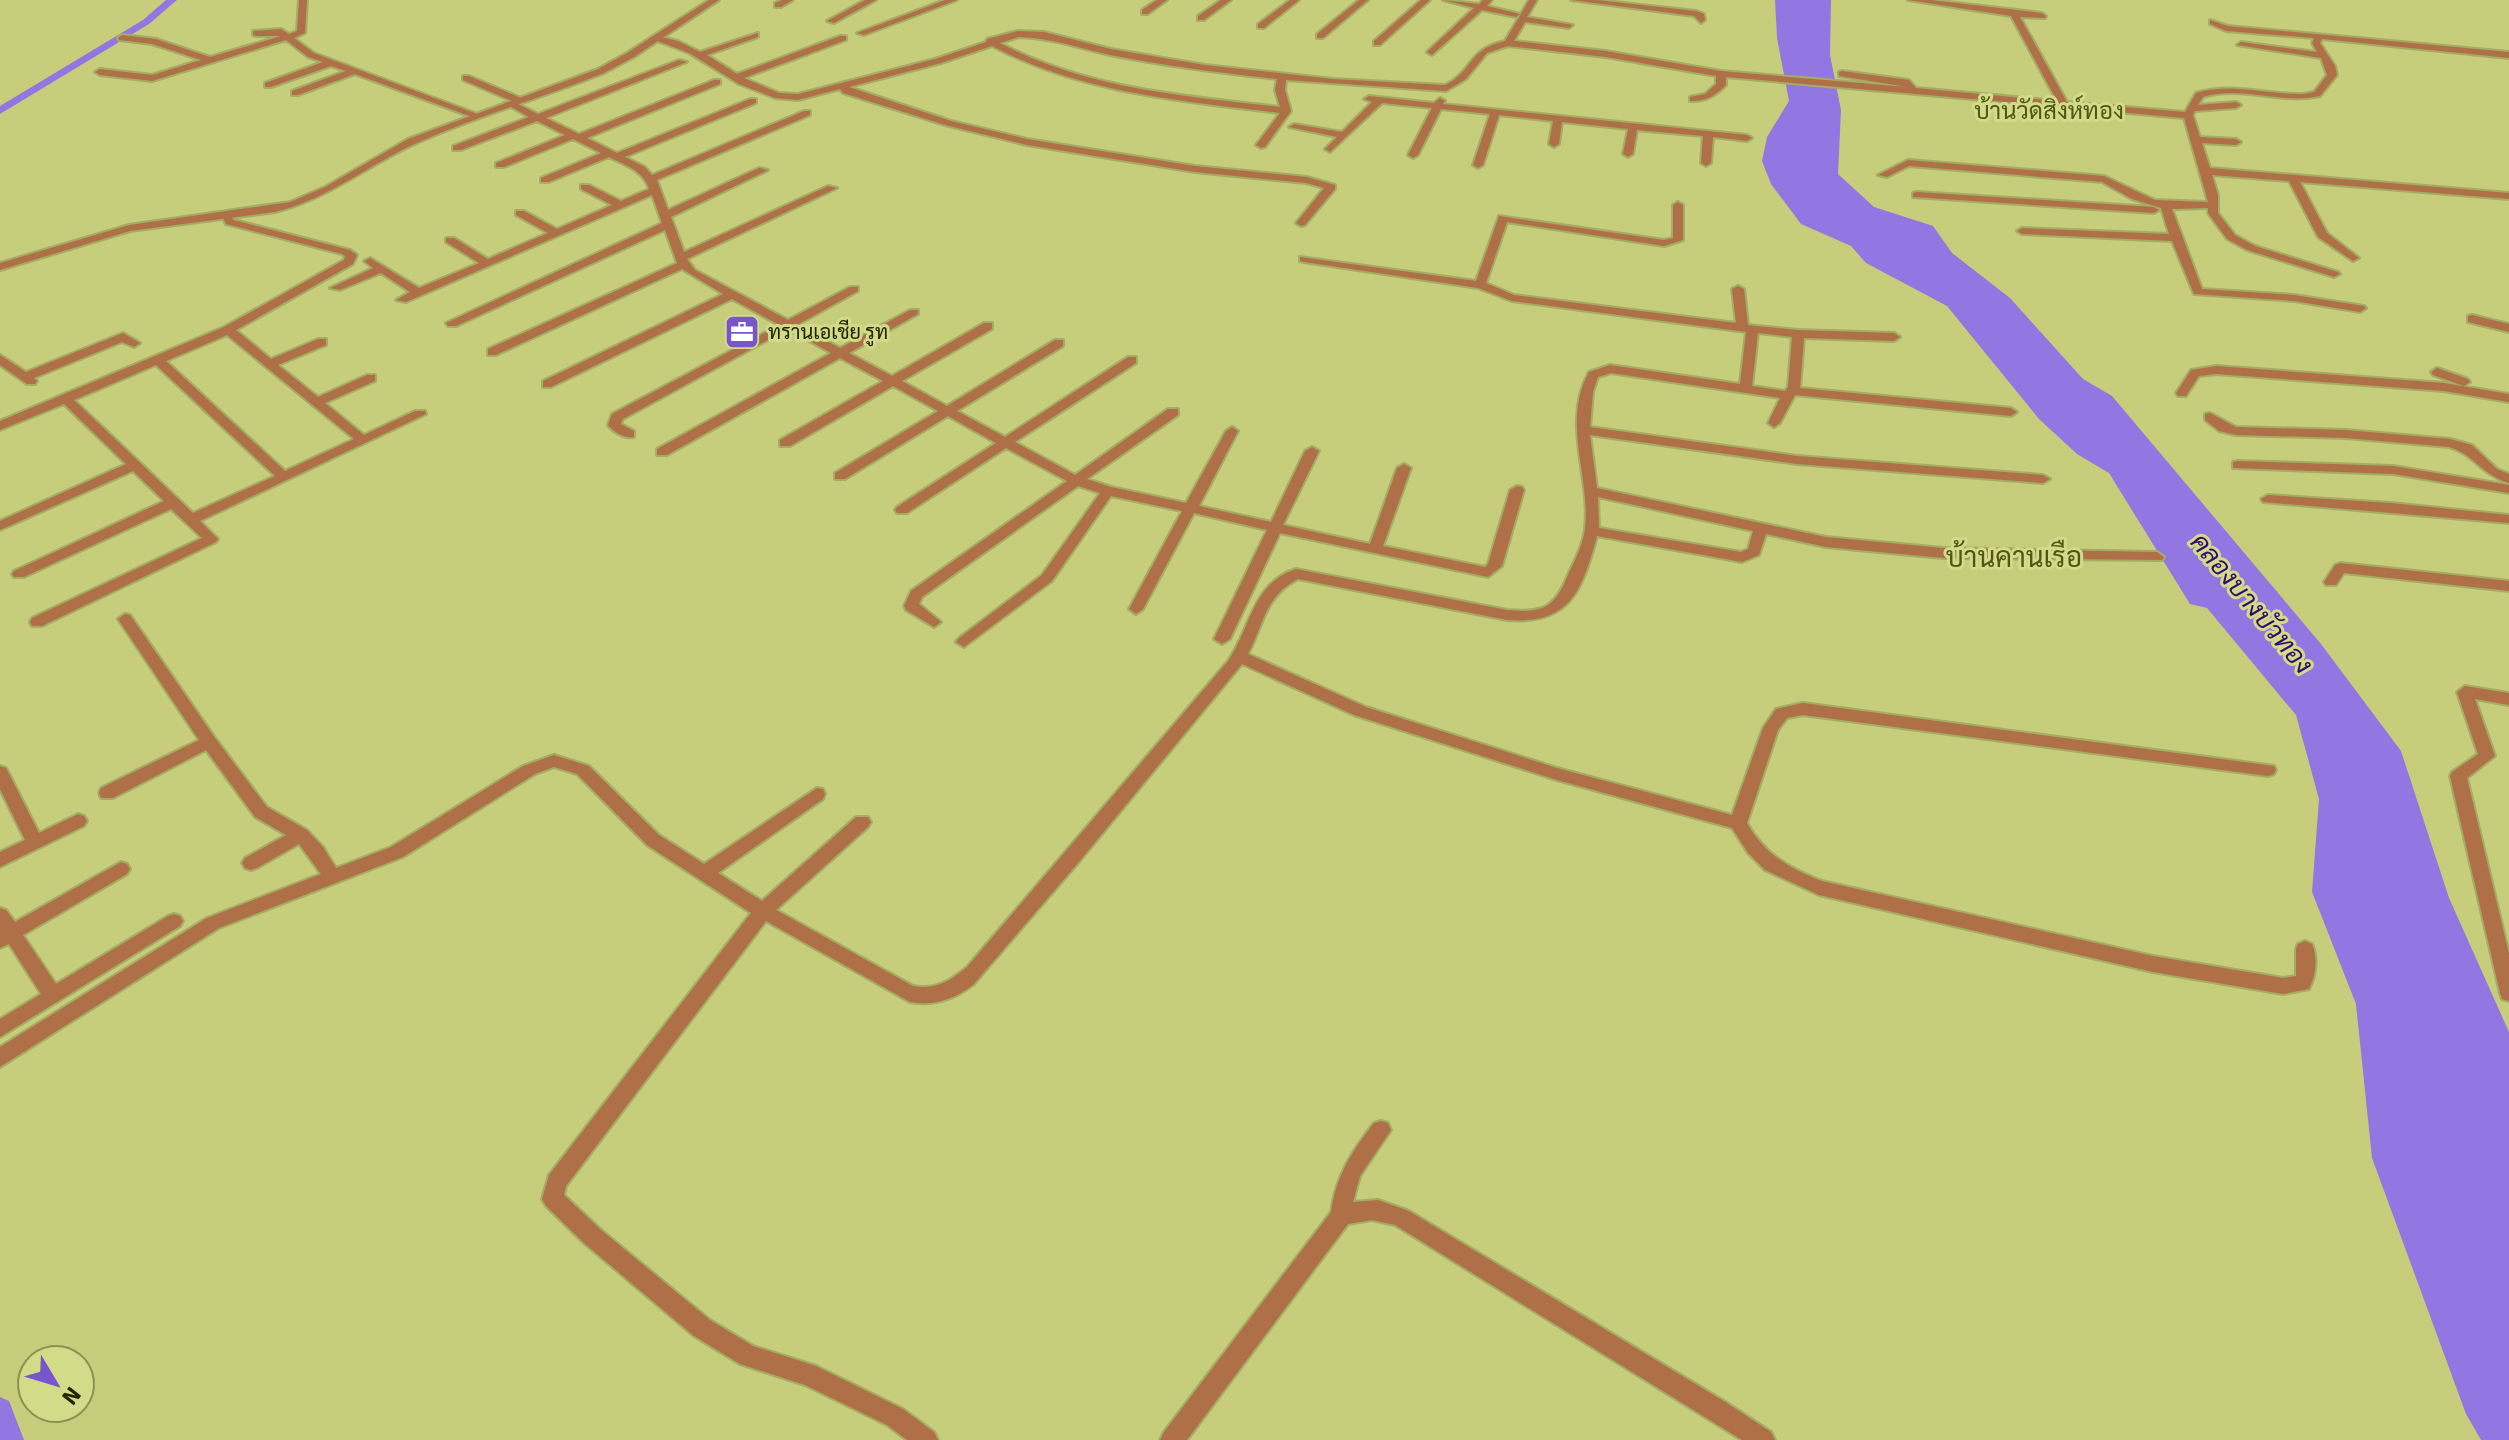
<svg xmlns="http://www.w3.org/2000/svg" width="2509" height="1440" viewBox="0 0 2509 1440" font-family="Signika,Sarabun,sans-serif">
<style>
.water{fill:#9276e1}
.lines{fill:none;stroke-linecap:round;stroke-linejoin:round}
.canal{fill:#9276e1;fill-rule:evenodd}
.minor-casing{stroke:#a5ac63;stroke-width:4}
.tertiary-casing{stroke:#a5ac63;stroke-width:4}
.minor{fill:#af7047;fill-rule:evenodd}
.tertiary{fill:#af7047;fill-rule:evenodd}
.labels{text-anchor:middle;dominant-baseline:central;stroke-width:6;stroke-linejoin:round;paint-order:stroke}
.far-poi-label{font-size:20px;fill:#202201;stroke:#d2db88;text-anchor:start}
.far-quarter-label{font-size:24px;fill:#525717;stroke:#d2db88}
.water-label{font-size:26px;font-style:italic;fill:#340b6d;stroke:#d2db88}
.quarter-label{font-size:28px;fill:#525717;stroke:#d2db88}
</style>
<rect width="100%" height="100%" fill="#c6ce7c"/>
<path class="water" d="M1775,0H1831L1830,55L1841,110L1838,174L1874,207L1933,226L1952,253L2010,298L2083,379L2112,396L2321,644L2401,751L2449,898L2509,1032V1440H2481L2466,1414L2372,1158L2356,1004L2312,892L2319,799L2296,715L2207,608L2190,604L2109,473L2077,454L2039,419L1947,306L1866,263L1851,246L1801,224L1771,184L1762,161L1767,137L1789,101L1777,38Z"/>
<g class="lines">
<path class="canal" d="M166,0H177L149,24L0,114V106L143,20Z
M0,1397L9,1401L24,1440H0Z"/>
<g class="minor-casing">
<path id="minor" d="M299,0H307L305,33L294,38L314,53L480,115L472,117L355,74L298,95H292V91L346,71L331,66L271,87H265V83L323,62L308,57L286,40L152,81L100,75L95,72L100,69L152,75L201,60L152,44L119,40L118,38L122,35L156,39L210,57L281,36H256L253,35V31L281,29L289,34L297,31Z
M782,0H793L781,7H775V3Z
M865,0H876L834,23L827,21Z
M945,0H957L864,35L857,33Z
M1157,0H1167L1148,14H1142V10Z
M1221,0H1231L1204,20H1198V16Z
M1290,0H1299L1264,28H1258V24Z
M1359,0H1368L1323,38H1317V34Z
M1421,0H1430L1380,45H1374V41Z
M1443,0L1479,4L1483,0H1492L1487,6L1520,14L1516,17L1482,10L1432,55L1427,52L1429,50L1474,8Z
M1529,0H1537L1527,17L1573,25L1569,28L1525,22L1514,41L1606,51L1721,71L1907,87L1839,76V72L1842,71L1909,80L1916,88L2057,101L2011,16L1908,0H1931L2042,13L2046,16L2045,18L2020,17L2067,102L2185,112L2196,93C2232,82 2266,95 2303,94L2314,92L2327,75L2321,58L2237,45L2241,42L2317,52L2312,43L2314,38L2226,31L2210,24V20L2228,26L2509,52V58L2322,39L2320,43L2335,66L2337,75L2320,96C2281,105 2241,85 2203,97L2198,105L2236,102L2241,105L2236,108L2195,111L2193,115L2200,137L2236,139L2241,142L2236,145L2202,143L2210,168L2509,193V199L2300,182L2327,233L2359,258L2353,261L2318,237L2289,181L2212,175L2218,195V213L2235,235L2255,246L2338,272L2340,274L2334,277L2247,250L2227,239L2208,213V208L2172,209L2202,289L2294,295L2364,306L2366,308L2360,312L2294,301L2194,294L2172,241L2022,234L2017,231L2022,228L2169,234L2161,208L2132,199L2102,182L1909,166L1887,177L1878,175L1908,160L2104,176L2155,200L2208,202L2184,118L1726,77V85C1715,96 1705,102 1690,101V97L1705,94L1716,84V76L1606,57L1508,46L1487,53L1466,79L1446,91L1286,80L1285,90L1291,111L1265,147L1261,148L1256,145L1280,113C1181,101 1082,93 992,46L941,63L849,87L951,121L1027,139L1195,166L1307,177L1335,185V189L1305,225L1301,226L1296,223L1324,188L1306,183L1195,172L1027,145L945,125L843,93L840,89L798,100L775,98L739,84L689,53L652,39L656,36L678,41L700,52L758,33V37L707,55L737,74L840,36H846V40L744,78L779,93L798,94L935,59L986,42L987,39L1018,31L1044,32L1111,49L1205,65L1333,79L1445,85C1473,72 1467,49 1505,41ZM1019,37C1051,38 1079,48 1110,55C1165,66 1221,73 1277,79L1275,90L1280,107C1184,96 1087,89 1000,43Z
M1571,0H1597L1696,11L1704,14L1705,20L1701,23L1694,16Z
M679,60L687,62L546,118L579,134L714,80H720V84L587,138L617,153L750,99H756V103L625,157L645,167L652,175L804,111H810V115L657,180L668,210L759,168L768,170L671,217L684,252L828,186L837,188L687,259L695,270L788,320L850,287H858V291L797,325L840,348L910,310H918V314L849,353L892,376L984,323H992V329L902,381L947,406L1055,340H1063V346L957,411L1005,437L1128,357H1136V363L1015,442L1075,475L1168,409H1178V415L1087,479L1111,487L1186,503L1226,431L1232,427L1238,431L1199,506L1271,522L1305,451L1312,447L1319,451L1283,525L1370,544L1397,468L1404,464L1411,468L1383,546L1485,567L1488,564L1510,490L1517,486L1522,487L1524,490L1502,566L1488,577L1280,533L1230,639L1222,644L1214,639L1267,530L1194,513L1143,609L1136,614L1129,609L1182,511L1111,496L1052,581L964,647L956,642L959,638L1042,575L1100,493L1078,486L922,597L919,604L941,622L934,627L906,610L904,606L911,591L1067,481L1006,448L907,513H897L895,510L897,507L996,443L948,416L845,479H835V473L938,411L893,386L790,446H780V440L883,381L840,358L667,455H657V449L831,353L788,329L623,419L621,424L634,431V437C625,439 613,432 608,425L612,414L779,325L732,299L551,387H543V381L723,294L682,269L496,355H488V349L677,263L665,230L456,326H448L446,323L662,223L652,195L406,302L396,300L410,292L381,273L340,290L330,288L373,268L364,261L370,258L419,288L479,263L446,242V238H454L488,259L548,233L516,215V211H524L557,229L612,205L581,189V185H589L621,201L649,189C643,170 625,165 609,157L549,182H541V178L601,153L573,139L504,167H496V163L565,135L537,121L461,150H453V146L529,117L504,103L512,101L463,80V76H469L521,98V102H514L538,114Z
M1369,96L1434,103L1440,98L1445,101L1443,104L1747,135L1752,138L1747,141L1713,137L1711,163L1706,166L1701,163L1703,136L1637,130L1633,154L1628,157L1623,154L1628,129L1562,122L1559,144L1554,147L1549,144L1553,121L1499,115L1483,165L1478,168L1473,165L1490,114L1441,109L1418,155L1413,158L1408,155L1432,108L1382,103L1330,152L1325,149L1337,137L1289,127L1294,124L1342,132L1372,102L1364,99Z
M1917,192L2154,207L2159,210L2154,213L1913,197V193Z
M1678,202L1683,205V240L1664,246L1507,222L1486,283L1514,295L1736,323L1732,289L1738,286L1744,289L1748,325L1798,330L1894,333L1900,337L1894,341L1804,338L1800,388L2011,408L2017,412L2011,416L1795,395L1780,423L1774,427L1768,423L1780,398L1611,373L1598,377L1593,392L1590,427L1797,456L2043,475L2050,479L2043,483L1797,464L1590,435L1597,488L1826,537L1943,548L2157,552L2164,557L2162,560L1943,558L1826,547L1766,534L1759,555L1742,562L1597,536C1582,591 1570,625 1507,620L1298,579C1264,597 1264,624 1248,654L1366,707L1557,768L1732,815L1763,728L1776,709L1803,703L2274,766L2276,770L2274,774L2268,776L1803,715L1787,718L1778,730L1747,823C1764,854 1789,868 1822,881L2153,956L2283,978L2296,976V949L2298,944L2305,941L2312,944C2318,958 2316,975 2309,989L2283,994L2153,972L1819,895L1765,870L1748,853L1732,828L1557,780L1354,715L1242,664L1078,863L973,985C953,1000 934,1006 910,1002L766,921L566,1186L564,1195L600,1229L710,1320L753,1346L816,1366L903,1409L934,1432L938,1440H907L887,1425L805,1385L740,1364L694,1336L584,1243L546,1206L542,1199L549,1175L751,913L647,845L577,774L554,767L535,774L403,857L219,928L0,1067V1047L207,918L321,874L299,844L257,868L251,870L245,868L242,863L245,858L286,835L255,817L206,750L113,798H101L99,793L101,788L199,740L118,619L125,614L130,615L215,738L267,807L307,830L323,847L336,868L391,847L523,766L554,755L589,766L659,835L704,864L817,788L823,789L825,794L823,799L718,873L762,901L856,817H868L871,822L868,827L776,910L913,986C936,990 950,981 967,967L1228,661C1251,628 1252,583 1296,569L1507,610C1543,613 1554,609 1568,575C1575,560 1583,545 1585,529C1591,477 1561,422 1589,372L1610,365L1740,384L1746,332L1512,301L1478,288L1304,262L1300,261V257L1476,281L1499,216L1664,240L1673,238V205ZM1758,333L1792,337L1788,387L1785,391L1752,386ZM1598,497L1753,531L1748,549L1741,552L1599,528Z
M227,213L234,220L350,250L357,255L353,264L236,330L271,359L318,339H326V345L278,365L318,397L367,375H375V381L325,403L364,435L415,411H425L426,414L200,521L218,539L216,542L42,626H32L30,622L32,618L202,538L171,509L24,577H14L12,574L14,571L164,501L133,471L0,530V521L126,464L64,404L0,430V421L224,327L344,260L345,256L342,254L226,224L222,216ZM227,335L354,439L285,471L166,361ZM156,365L275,476L193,513L74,400Z
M2472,315L2509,324V332L2468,322V316Z
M123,333L140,343L134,347L122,342L34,378L37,381L35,384H27L0,365V355L26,372Z
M2216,366L2444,383L2509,394V402L2444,391L2216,374L2199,376L2186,396H2178L2176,393L2191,370Z
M2437,368L2468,379L2470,382L2464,386L2433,375L2431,372Z
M2210,413L2236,427L2346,430L2450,439L2472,445L2497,469L2509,474V483C2480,474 2474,454 2449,447L2346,438L2236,435L2219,431L2205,420V414Z
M2238,461L2393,466L2509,485V493L2393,474L2233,468V462Z
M2268,495L2391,503L2509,515V523L2263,502L2261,499Z
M2340,563L2509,581V591L2344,573L2336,585H2326L2324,582L2335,565Z
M2465,686L2509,693V705L2475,699L2495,756L2467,778L2509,954V1001L2502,999L2500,993L2450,776L2452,772L2478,754L2457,692Z
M0,766L6,768L39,833L78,814L84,816L87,821L84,826L0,867V852L25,840L0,789Z
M121,862L127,864L130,869L127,874L23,935L56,984L168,916L174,914L180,916L183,921L180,926L0,1037V1019L41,994L9,944L0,948V908L6,910L15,922Z
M1381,1121L1388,1123L1391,1130L1360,1176L1353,1202L1378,1200L1409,1211L1727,1403L1771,1432L1775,1440H1742L1395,1225L1372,1220L1348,1224L1187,1440H1160L1164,1432L1331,1212C1336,1176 1352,1151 1374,1123Z"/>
</g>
<g class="tertiary-casing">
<path id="tertiary" d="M709,0H719L634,57L604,73C543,98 479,115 419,142C369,164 329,199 275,212L130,231L0,270V263L129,225L290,202L325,187L408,139L598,69L627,53Z"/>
</g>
<use href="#minor" class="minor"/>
<use href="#tertiary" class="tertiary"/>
</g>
<defs>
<g id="office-square" transform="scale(1.8)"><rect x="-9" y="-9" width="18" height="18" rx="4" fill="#7854cd" stroke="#d2db88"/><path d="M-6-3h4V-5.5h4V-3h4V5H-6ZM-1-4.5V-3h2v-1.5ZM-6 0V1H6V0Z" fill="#fff"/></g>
</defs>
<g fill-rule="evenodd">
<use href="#office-square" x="742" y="332"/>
</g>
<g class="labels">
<g class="far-poi-label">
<text x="768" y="332">ทรานเอเชีย รูท</text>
</g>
<g class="far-quarter-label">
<text x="2049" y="111">บ้านวัดสิงห์ทอง</text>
</g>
<g class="water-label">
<text transform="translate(2251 604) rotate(50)">คลองบางบัวทอง</text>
</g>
<g class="quarter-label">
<text x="2014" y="558">บ้านคานเรือ</text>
</g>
</g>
<g transform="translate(56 1384) rotate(128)"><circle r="38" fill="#d2db88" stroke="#8b9152" stroke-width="2"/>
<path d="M0-6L14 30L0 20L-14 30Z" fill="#7854cd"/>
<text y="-12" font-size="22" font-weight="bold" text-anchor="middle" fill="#202201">N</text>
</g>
</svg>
